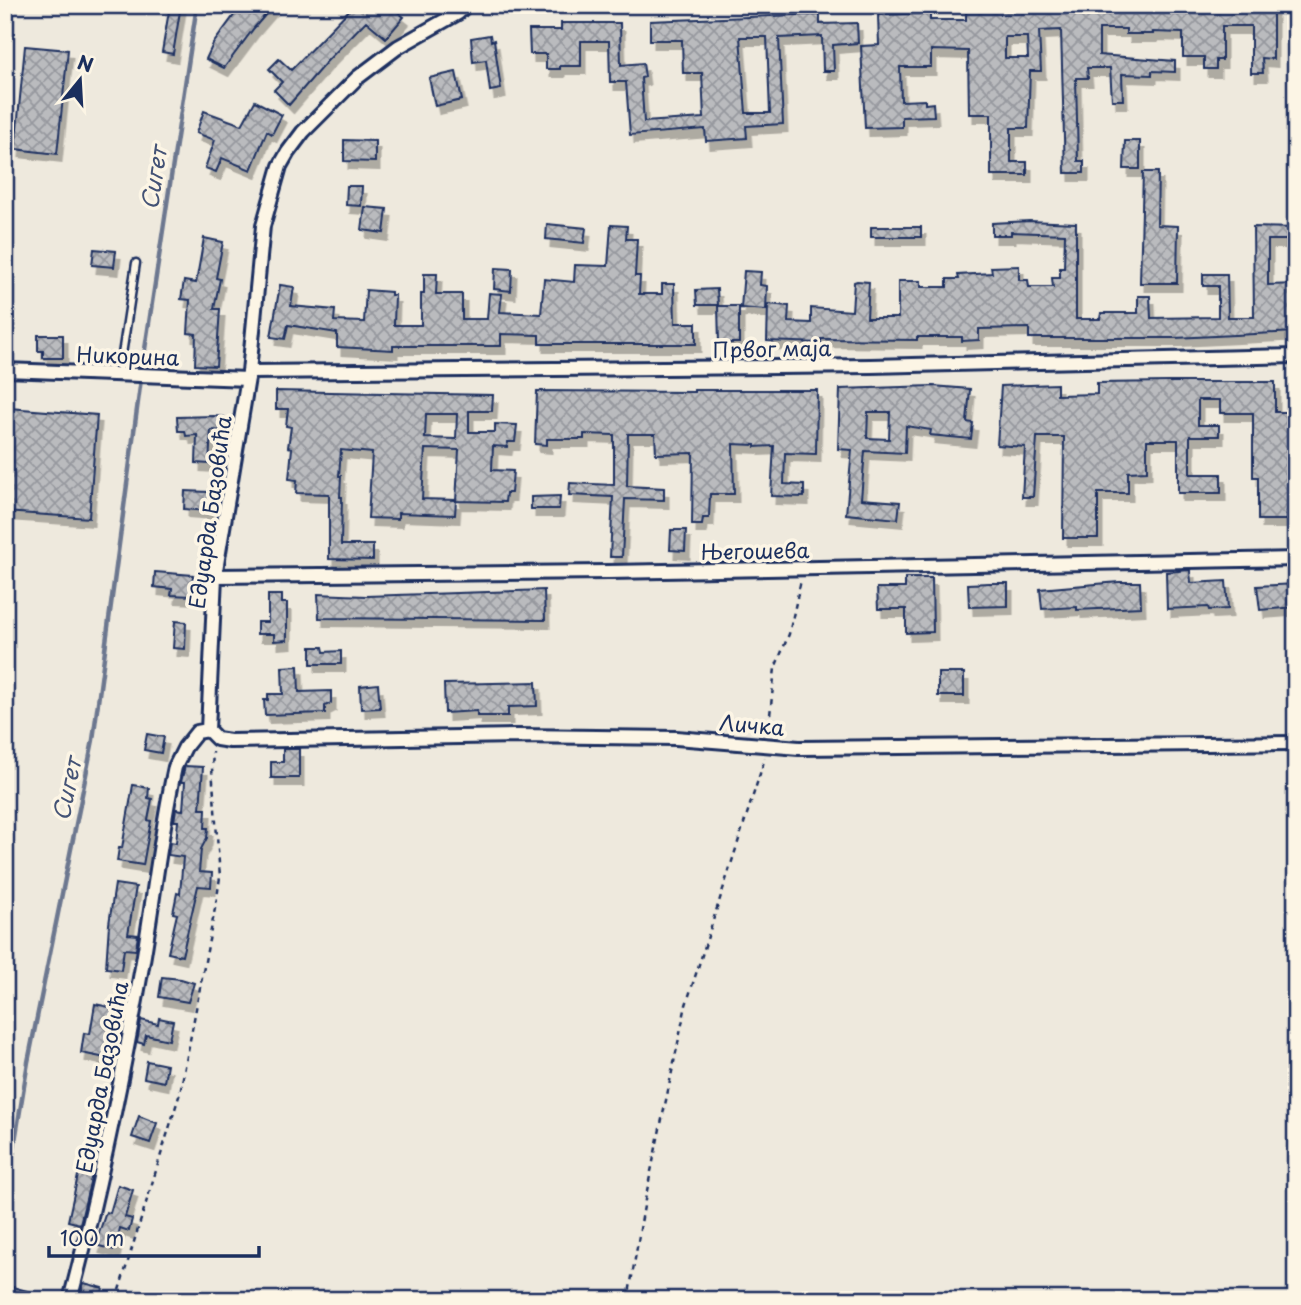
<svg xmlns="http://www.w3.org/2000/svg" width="1301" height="1305" viewBox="0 0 1301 1305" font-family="'Playpen Sans',sans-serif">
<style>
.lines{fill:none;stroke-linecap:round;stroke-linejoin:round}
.stream{stroke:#6c778f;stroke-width:4.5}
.building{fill:url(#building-cross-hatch);stroke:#1b2f5e;stroke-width:2;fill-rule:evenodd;filter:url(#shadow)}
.lane-casing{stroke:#1b2f5e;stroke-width:11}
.street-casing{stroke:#1b2f5e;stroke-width:18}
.path{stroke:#1b2f5e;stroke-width:2.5;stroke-dasharray:5 5;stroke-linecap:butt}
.lane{stroke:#fcf5e5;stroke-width:6}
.street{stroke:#fcf5e5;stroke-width:12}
.labels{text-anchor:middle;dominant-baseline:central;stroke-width:7;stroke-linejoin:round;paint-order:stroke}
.street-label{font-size:21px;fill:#1b2f5e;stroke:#fcf5e5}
.water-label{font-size:23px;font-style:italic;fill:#445376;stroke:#fcf5e5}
</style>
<defs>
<pattern id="building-cross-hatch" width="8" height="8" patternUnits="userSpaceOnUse" patternTransform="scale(1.75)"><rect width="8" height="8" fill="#babbbe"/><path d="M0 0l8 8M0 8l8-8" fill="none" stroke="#96989e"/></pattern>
<filter id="shadow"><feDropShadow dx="4.5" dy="8" stdDeviation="0" flood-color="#0004"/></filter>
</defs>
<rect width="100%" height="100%" fill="#eee9dd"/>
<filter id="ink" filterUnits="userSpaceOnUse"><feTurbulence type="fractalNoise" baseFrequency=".0143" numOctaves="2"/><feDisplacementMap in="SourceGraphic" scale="14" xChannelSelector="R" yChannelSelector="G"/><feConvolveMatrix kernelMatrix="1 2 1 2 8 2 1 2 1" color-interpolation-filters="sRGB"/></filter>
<g filter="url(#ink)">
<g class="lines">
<path class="stream" d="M144,356L197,5
M5,1202L28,1062L93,740L141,379"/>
</g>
<path class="building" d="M170,5H181L173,54L162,52Z
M250,5H274L254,28L224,68L206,59L213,44L235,14L243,12Z
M354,5H389L404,17L386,38L366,21L328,60L289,105L274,90L282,82L269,69L279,59L291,70Z
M1184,7L1273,8V59L1262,58L1263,73H1251V26H1222V60H1216V69H1204V57H1183V33L1153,32V34H1126V29H1099V55L1175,61V72L1152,71V75L1122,74L1123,100H1112L1110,68H1087L1088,78H1076L1078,161H1084V173H1065L1061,30L1039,31L1041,71H1030L1028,128H1011V162H1027V175H991V114H969L968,51L931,50V67H900L901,101L925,100V104L933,103L934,116L902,117V127L865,128L861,46L879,45L878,15L930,13V20H966V12L1085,9L1184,12ZM1005,37H1027L1028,58H1005Z
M796,15H820V24L857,23L858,43L833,45L834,71H823L822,36L779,38L783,124L746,126L747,138L706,141L705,129L630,135L626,82H610L609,41H581V66H560V69H546V54H530L529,30H561V23H620L621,65L643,63L645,77L641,78L644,122L704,118L702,73H683L682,40H650V21ZM740,37H767L770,113H746Z
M490,35L491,41L494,40L501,89L490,91L486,60L473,62L471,38Z
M25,46L68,50L57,154L15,149Z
M456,72L462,100L435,106L429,78Z
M255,101L282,115L272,134L267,131L251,170L222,158L216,172L205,168L215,140L196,133L204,111L242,125Z
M344,140L375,141V162L344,161Z
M1125,141H1140V169H1124Z
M1143,172H1158L1157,225L1178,226L1177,283H1140Z
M347,186H362L361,206L346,205Z
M365,207L387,209L384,233L362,230Z
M1029,221L1076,223V319H1100L1101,313H1138V296H1150L1151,318L1218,317V286H1203V274H1227L1228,317H1254L1253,227L1296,228V240H1268V285L1296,284V332L1175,338H1029V328L979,329V340L962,341V337H917V340L821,339V343L767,341L768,304L789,306L788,322L811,323V308L852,311L854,282L857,281L869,282L867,318H898V281H921V287H947V279H959L958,275L992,273L991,267L1019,266V280H1028L1029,287H1053L1052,278H1060V268H1064L1065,234L1011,232V235H992V223Z
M547,224L586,228L584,243L546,239Z
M611,225L627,226L626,239H637L635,276H640L639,294H662V284H674L675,323H696V344H539V335L501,334V346H393V350L337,347V333L288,325L285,339L271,337L280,285L294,287L291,306L335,310L334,321L364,322L366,290L391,292V295H395L394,325H421V294H424V274H437L436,294H462V319H487L489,293L502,294L500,312L541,314L544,279L574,282L575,265L608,266Z
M871,227H921V237H871Z
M204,238L223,242L216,278L220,279L214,309H220L216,366L195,365L196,334L188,333L190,300L181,299L184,281L196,283Z
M94,249L116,251L114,267L92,265Z
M495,268L512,269L511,291L494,289Z
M744,271L761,272L760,285L767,286L766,310L741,308Z
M717,289L718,305H697L696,290Z
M718,306H739V343H719Z
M38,335H63V358H43V351H38Z
M1168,382H1275V412H1294L1295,502H1290V512H1287V520H1258V477H1253V413H1220V400H1198V425H1219V436H1190V474H1221V493H1178V440H1147V471L1128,472V493H1098V538H1063L1064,437H1037L1033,497H1022L1025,447L997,445L1001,386L1057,384V395L1097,394V383Z
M933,386L970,389L967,422L973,423L971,439L930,435L931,430L906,426L905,453L865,451L861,499L900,502L898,519L846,514L852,450L838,449L840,389ZM868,412H890L889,439L867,438Z
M694,390H817L816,454L785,453L784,484L804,485V497L771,496L774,446L755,447V445L733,444L734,494H710L709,518H703L702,525H692L693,453L656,454L655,434H628L627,486L664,488V500L625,499L622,557H610L613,497L569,495L570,483L614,485V435L584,434V439H547V445L535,444L537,391L694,392Z
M276,391L493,395L492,411H469V432H495V424L517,425L515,442H508L507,447L493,446L492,470L513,471L511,493H506L505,502L456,501L459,450L425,449L422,499L456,500L455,515L398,513V519L368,518L372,453L341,450L339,476H341L340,497H342L341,545H373V560L329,559V494L296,493L297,480L289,479L292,448L288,447L291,427L286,426L288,409H276ZM426,414H457L456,439L425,438Z
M9,408L97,415L89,518L5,512V455Z
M214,416L224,417L223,431L211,430L209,464L196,463L197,435L186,436L185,431H178L177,417Z
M185,491L209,492L208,511L184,509Z
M560,496L559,509H531V497Z
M671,530H686L685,551L670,550Z
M1190,570L1191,583L1226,581L1228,609L1209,610L1208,607L1167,609L1166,572Z
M155,572L193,575L192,596L171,595L172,589L154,587Z
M905,578H932L933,632L906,633V609H878L877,588H905Z
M1119,582H1140L1141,607L1077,610V607L1042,609L1040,589Z
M989,583H1008V606L969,607L968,584Z
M1296,584V607L1260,610L1257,586Z
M544,590L545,620L319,618L318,594L366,596Z
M268,595H282V603H287V640L274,641V634H257V622H268Z
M175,621L186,622L185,649L173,648Z
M311,647H323L324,652L341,651V664H311Z
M298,666L299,692L331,691V703L325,706V713L265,715L264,700H268V694H283L282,667Z
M938,673H964V696H938Z
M536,682L537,706L508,707V716H477V711L445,713L444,684Z
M378,684L380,708L361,709L360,686Z
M147,734L164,737L161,753L144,750Z
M283,749H299V778H271V762H283Z
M185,766L203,767L200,809H206L205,828H208L207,838L201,849L199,872L212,873L211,887L198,886L182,956L168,953L177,914L173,913L177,893L180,894L183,857L168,855L170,842L176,843L178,821H174L176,809L183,810L185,782H181Z
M133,785L149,788L148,798L152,799L148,820L151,821L143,865L117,861L119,848H122Z
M115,884L136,887L128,934L138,935L136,950L124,949L121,970L106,968L109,924Z
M162,977L181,979L194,983L188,1002L159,997Z
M95,1004L114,1008L106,1058L81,1053L84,1033L90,1034Z
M159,1018L173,1021L169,1040L146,1035L144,1044L137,1042L141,1020L158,1024Z
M147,1061L167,1065L164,1082L144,1078Z
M139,1116L157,1123L150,1143L132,1137Z
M81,1162L94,1166L80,1224L68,1221Z
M118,1185L133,1190L125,1217L132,1219L129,1231L120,1228L115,1250L95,1245L106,1212L110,1213Z
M84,1283L103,1288L100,1300H85L86,1298L80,1296Z
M9,1286L45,1296L44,1300H6Z"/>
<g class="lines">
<g class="lane-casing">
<path id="lane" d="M119,374L136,263"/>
</g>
<g class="street-casing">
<path id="street" d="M5,370L248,379
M249,372L871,366L1296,356
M215,576L609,572L1296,559
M208,730L217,739L230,741L517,736L676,738L799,748L1296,743
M208,730L215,576L249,372L263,226L280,166L288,152L303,132L357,78L398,47L458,13L466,5
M70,1300C100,1188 123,1075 143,961C154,896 161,831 175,767L185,747L197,732L208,730"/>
</g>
<path class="path" d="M768,734L775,668L789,634L801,580
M116,1300L180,1093L217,898L220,877L212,768L213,752
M628,1300L645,1200L686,1005L765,758"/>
<use href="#lane" class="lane"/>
<use href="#street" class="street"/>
</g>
</g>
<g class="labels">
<g class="street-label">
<text transform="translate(772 348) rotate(-1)">Првог маја</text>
<text transform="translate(128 355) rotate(2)">Никорина</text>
<text transform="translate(209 512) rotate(-82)">Едуарда Базовића</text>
<text transform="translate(755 550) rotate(-1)">Његошева</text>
<text transform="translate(752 724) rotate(5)">Личка</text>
<text transform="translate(101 1077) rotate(-79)">Едуарда Базовића</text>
</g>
<g class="water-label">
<text transform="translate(153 178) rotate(-81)">Сигет</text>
<text transform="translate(66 789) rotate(-78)">Сигет</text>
</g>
</g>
<rect width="1301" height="1305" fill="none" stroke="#fcf5e5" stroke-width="28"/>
<rect x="14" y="14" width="1273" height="1277" fill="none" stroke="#1b2f5e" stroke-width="2.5" filter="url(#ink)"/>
<g transform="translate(80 80) rotate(18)" stroke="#fcf5e5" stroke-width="5" paint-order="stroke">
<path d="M0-5L12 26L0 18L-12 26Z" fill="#1b2f5e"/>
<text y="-10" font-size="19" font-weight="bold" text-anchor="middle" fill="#1b2f5e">N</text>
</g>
<path d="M49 1246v10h210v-10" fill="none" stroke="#1b2f5e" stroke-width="3.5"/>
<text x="60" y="1246" font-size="21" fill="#1b2f5e" stroke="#fcf5e5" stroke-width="5" paint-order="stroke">100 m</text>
</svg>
